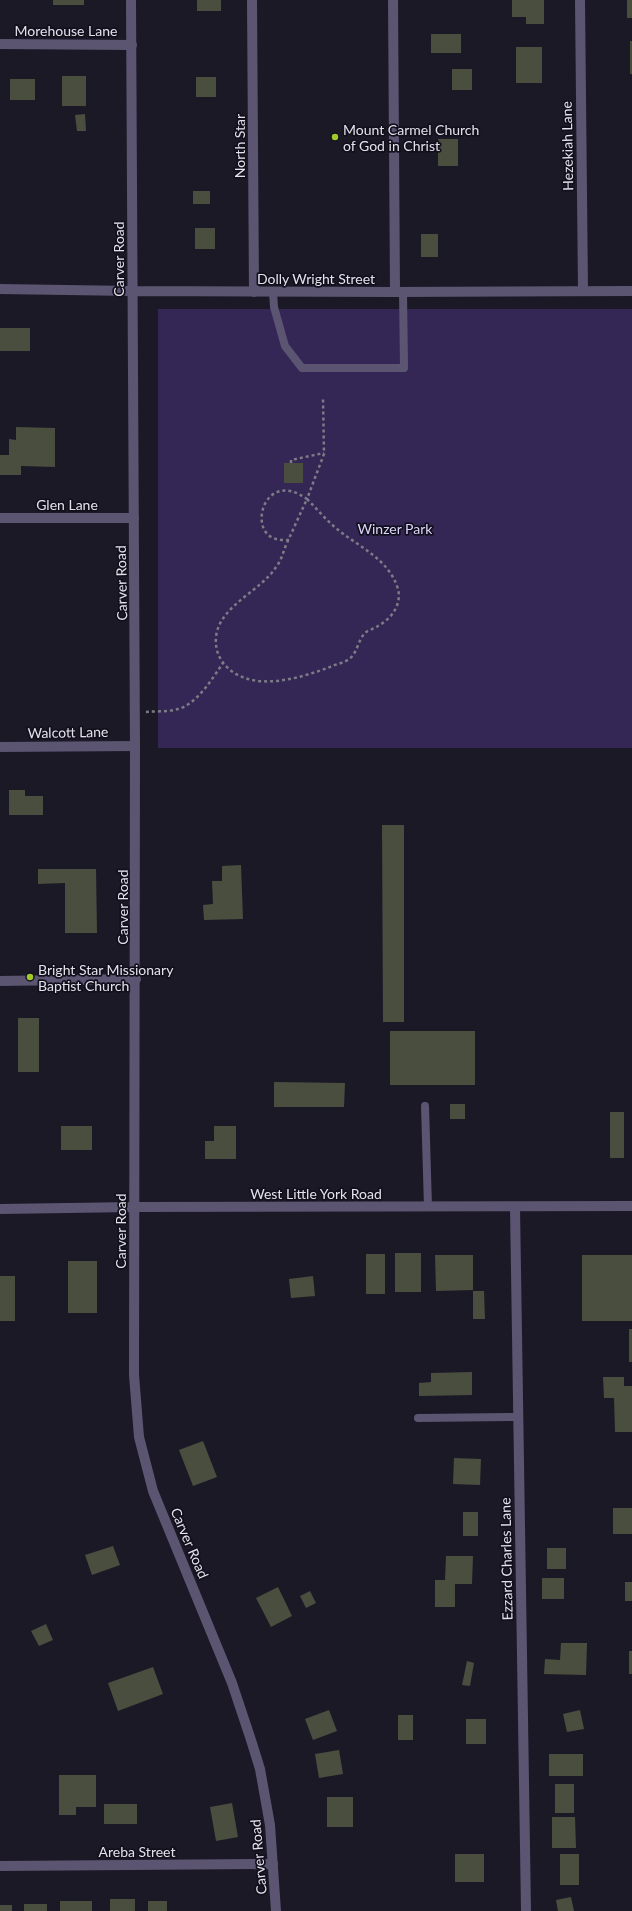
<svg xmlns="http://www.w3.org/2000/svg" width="632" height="1911" viewBox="0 0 632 1911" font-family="Lato,sans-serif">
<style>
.green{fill:#342755}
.building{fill:#494e3f}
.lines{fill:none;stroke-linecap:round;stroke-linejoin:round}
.path{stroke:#7d7b86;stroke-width:2.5;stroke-dasharray:3 3;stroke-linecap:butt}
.service{stroke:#5b5572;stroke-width:8}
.minor{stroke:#5b5572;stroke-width:10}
.tertiary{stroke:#5b5572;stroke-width:10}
.poi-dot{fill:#a0c92c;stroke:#13101d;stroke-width:1.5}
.labels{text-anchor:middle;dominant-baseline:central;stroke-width:3.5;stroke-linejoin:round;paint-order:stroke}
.street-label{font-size:14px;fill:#e3e2eb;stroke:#13101d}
.poi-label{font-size:14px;fill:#e3e2eb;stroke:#13101d;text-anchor:start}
.park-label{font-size:14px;fill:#dcd5fb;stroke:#13101d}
</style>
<rect width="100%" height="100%" fill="#1c1927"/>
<path class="green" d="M158,309H632V748H158Z"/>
<path class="building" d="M53,0H84V5H53Z
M197,0H221V11H197Z
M512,0H544V24H526V17H512Z
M627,0H632V18H627Z
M431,34H461V53H431Z
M630,41H632V74H630Z
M516,47H542V83H516Z
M452,69H472V90H452Z
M62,76H86V106H62Z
M196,77H216V97H196Z
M10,79H35V100H10Z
M85,114L86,131H77L75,115Z
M438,139H458V166H438Z
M193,191H210V204H193Z
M195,228H215V249H195Z
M421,234H438V257H421Z
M0,328H30V351H0Z
M16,427L55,428V467L21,466V475H0V455H9V439L16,440Z
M284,463H303V483H284Z
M9,790H25V796H43V815H9Z
M382,825H404V1022H383Z
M241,865L243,919L204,920L203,905L213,904L212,881H222V866Z
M38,869H96L97,933H65V883L38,884Z
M18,1018H39V1072H18Z
M390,1031H475V1085H390Z
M274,1082L345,1083L344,1107H274Z
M450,1104H465V1119H450Z
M610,1112H624V1158H610Z
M61,1126H92V1150H61Z
M214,1126H236V1159H205V1141H214Z
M395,1253H421V1292H395Z
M366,1254H385V1294H366Z
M435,1255H473V1290L436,1291Z
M582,1255H632V1321H582Z
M68,1261H97V1313H68Z
M0,1276H15V1321H0Z
M313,1276L315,1296L291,1298L289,1279Z
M473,1291H484L485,1319H473Z
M629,1329H632V1362H629Z
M472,1372V1395L419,1396V1383L431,1382V1373Z
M603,1377H624V1386H632V1432H615L614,1398H604Z
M203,1441L217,1477L193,1486L179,1450Z
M454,1458L481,1459L480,1485L453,1484Z
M613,1508H632V1534H613Z
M463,1512H478V1536H463Z
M113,1546L120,1565L92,1575L85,1555Z
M547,1548H566V1569H547Z
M446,1556H473L472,1584H455V1607H435V1580H445Z
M542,1578H564V1599H542Z
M625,1582H632V1601H625Z
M278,1587L292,1616L271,1627L256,1598Z
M310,1591L316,1603L306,1608L300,1596Z
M46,1624L53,1640L39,1646L31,1631Z
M561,1643H587L586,1675L544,1674L545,1659L560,1660Z
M629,1651H632V1674H629Z
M467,1661L474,1663L470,1686L462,1685Z
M153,1667L163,1694L118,1711L108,1683Z
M329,1710L337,1731L313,1740L305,1719Z
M580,1710L584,1729L567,1732L563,1714Z
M398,1715H413V1740H398Z
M466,1719H486V1744H466Z
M339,1750L343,1774L319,1778L315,1754Z
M549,1754H583V1776H549Z
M59,1775H96V1807H76V1815H59Z
M555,1784H574V1813H555Z
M327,1797H353V1827H327Z
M232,1803L238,1837L216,1841L210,1807Z
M104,1804H137V1824H104Z
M552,1817H575L576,1848H552Z
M455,1854H484V1882H455Z
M560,1854H579V1885H560Z
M571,1897L574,1911H558L556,1900Z
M110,1899H135V1911H110Z
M60,1901H92V1911H60Z
M148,1901H167V1911H148Z
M24,1904H47V1911H24Z
M0,1905H12V1911H0Z"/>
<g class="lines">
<path class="path" d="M291,463V460L324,453
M307,499C317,509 326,520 337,529C359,547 389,559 398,589C402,605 391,619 378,626C374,629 368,630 365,633C358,640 357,654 349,659C344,663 336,664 330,667C300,678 256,692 229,669C219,660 215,650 216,637C219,606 261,591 276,567C281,561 283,553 286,545C293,530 300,514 307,499Z
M289,540C285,540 280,540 276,539C247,532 264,468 307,499L324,454L323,398
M146,712C156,711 168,712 178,709C197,704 212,679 223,663"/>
<path class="service" d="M273,292L274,307L285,346L302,368H404L403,292
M425,1106L428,1207
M418,1418L518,1417"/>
<path class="minor" d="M252,0L254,292
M393,0L395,292
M580,0L583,291
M0,44L132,45
M0,289L132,291
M0,518H134
M0,747L135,746
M0,981L136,979
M515,1207L526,1911
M0,1866L273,1864"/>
<path class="tertiary" d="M131,0L135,746L134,1375L139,1437L153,1491L232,1683L251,1740L260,1769L270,1825L276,1911
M132,291L395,292L632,291
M0,1209L134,1207L632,1206"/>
</g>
<g class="poi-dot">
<circle cx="335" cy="137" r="4"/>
<circle cx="30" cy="977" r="4"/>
</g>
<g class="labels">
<g class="street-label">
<text x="66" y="30">Morehouse Lane</text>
<text transform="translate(239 146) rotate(-90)">North Star</text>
<text transform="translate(567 146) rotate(-91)">Hezekiah Lane</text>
<text transform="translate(118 259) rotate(-90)">Carver Road</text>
<text x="316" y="278">Dolly Wright Street</text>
<text x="67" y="504">Glen Lane</text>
<text transform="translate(121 583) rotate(-91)">Carver Road</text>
<text transform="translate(68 732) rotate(-1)">Walcott Lane</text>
<text transform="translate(122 907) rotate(-90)">Carver Road</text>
<text x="316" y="1193">West Little York Road</text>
<text transform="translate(120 1231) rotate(-90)">Carver Road</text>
<text transform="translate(190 1543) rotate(67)">Carver Road</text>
<text transform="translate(506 1559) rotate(-91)">Ezzard Charles Lane</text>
<text x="137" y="1851">Areba Street</text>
<text transform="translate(258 1857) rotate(-95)">Carver Road</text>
</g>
<g class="poi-label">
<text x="343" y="129">Mount Carmel Church<tspan x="343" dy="16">of God in Christ</tspan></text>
<text x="38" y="969">Bright Star Missionary<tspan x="38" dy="16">Baptist Church</tspan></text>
</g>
<g class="park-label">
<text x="395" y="528">Winzer Park</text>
</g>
</g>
</svg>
